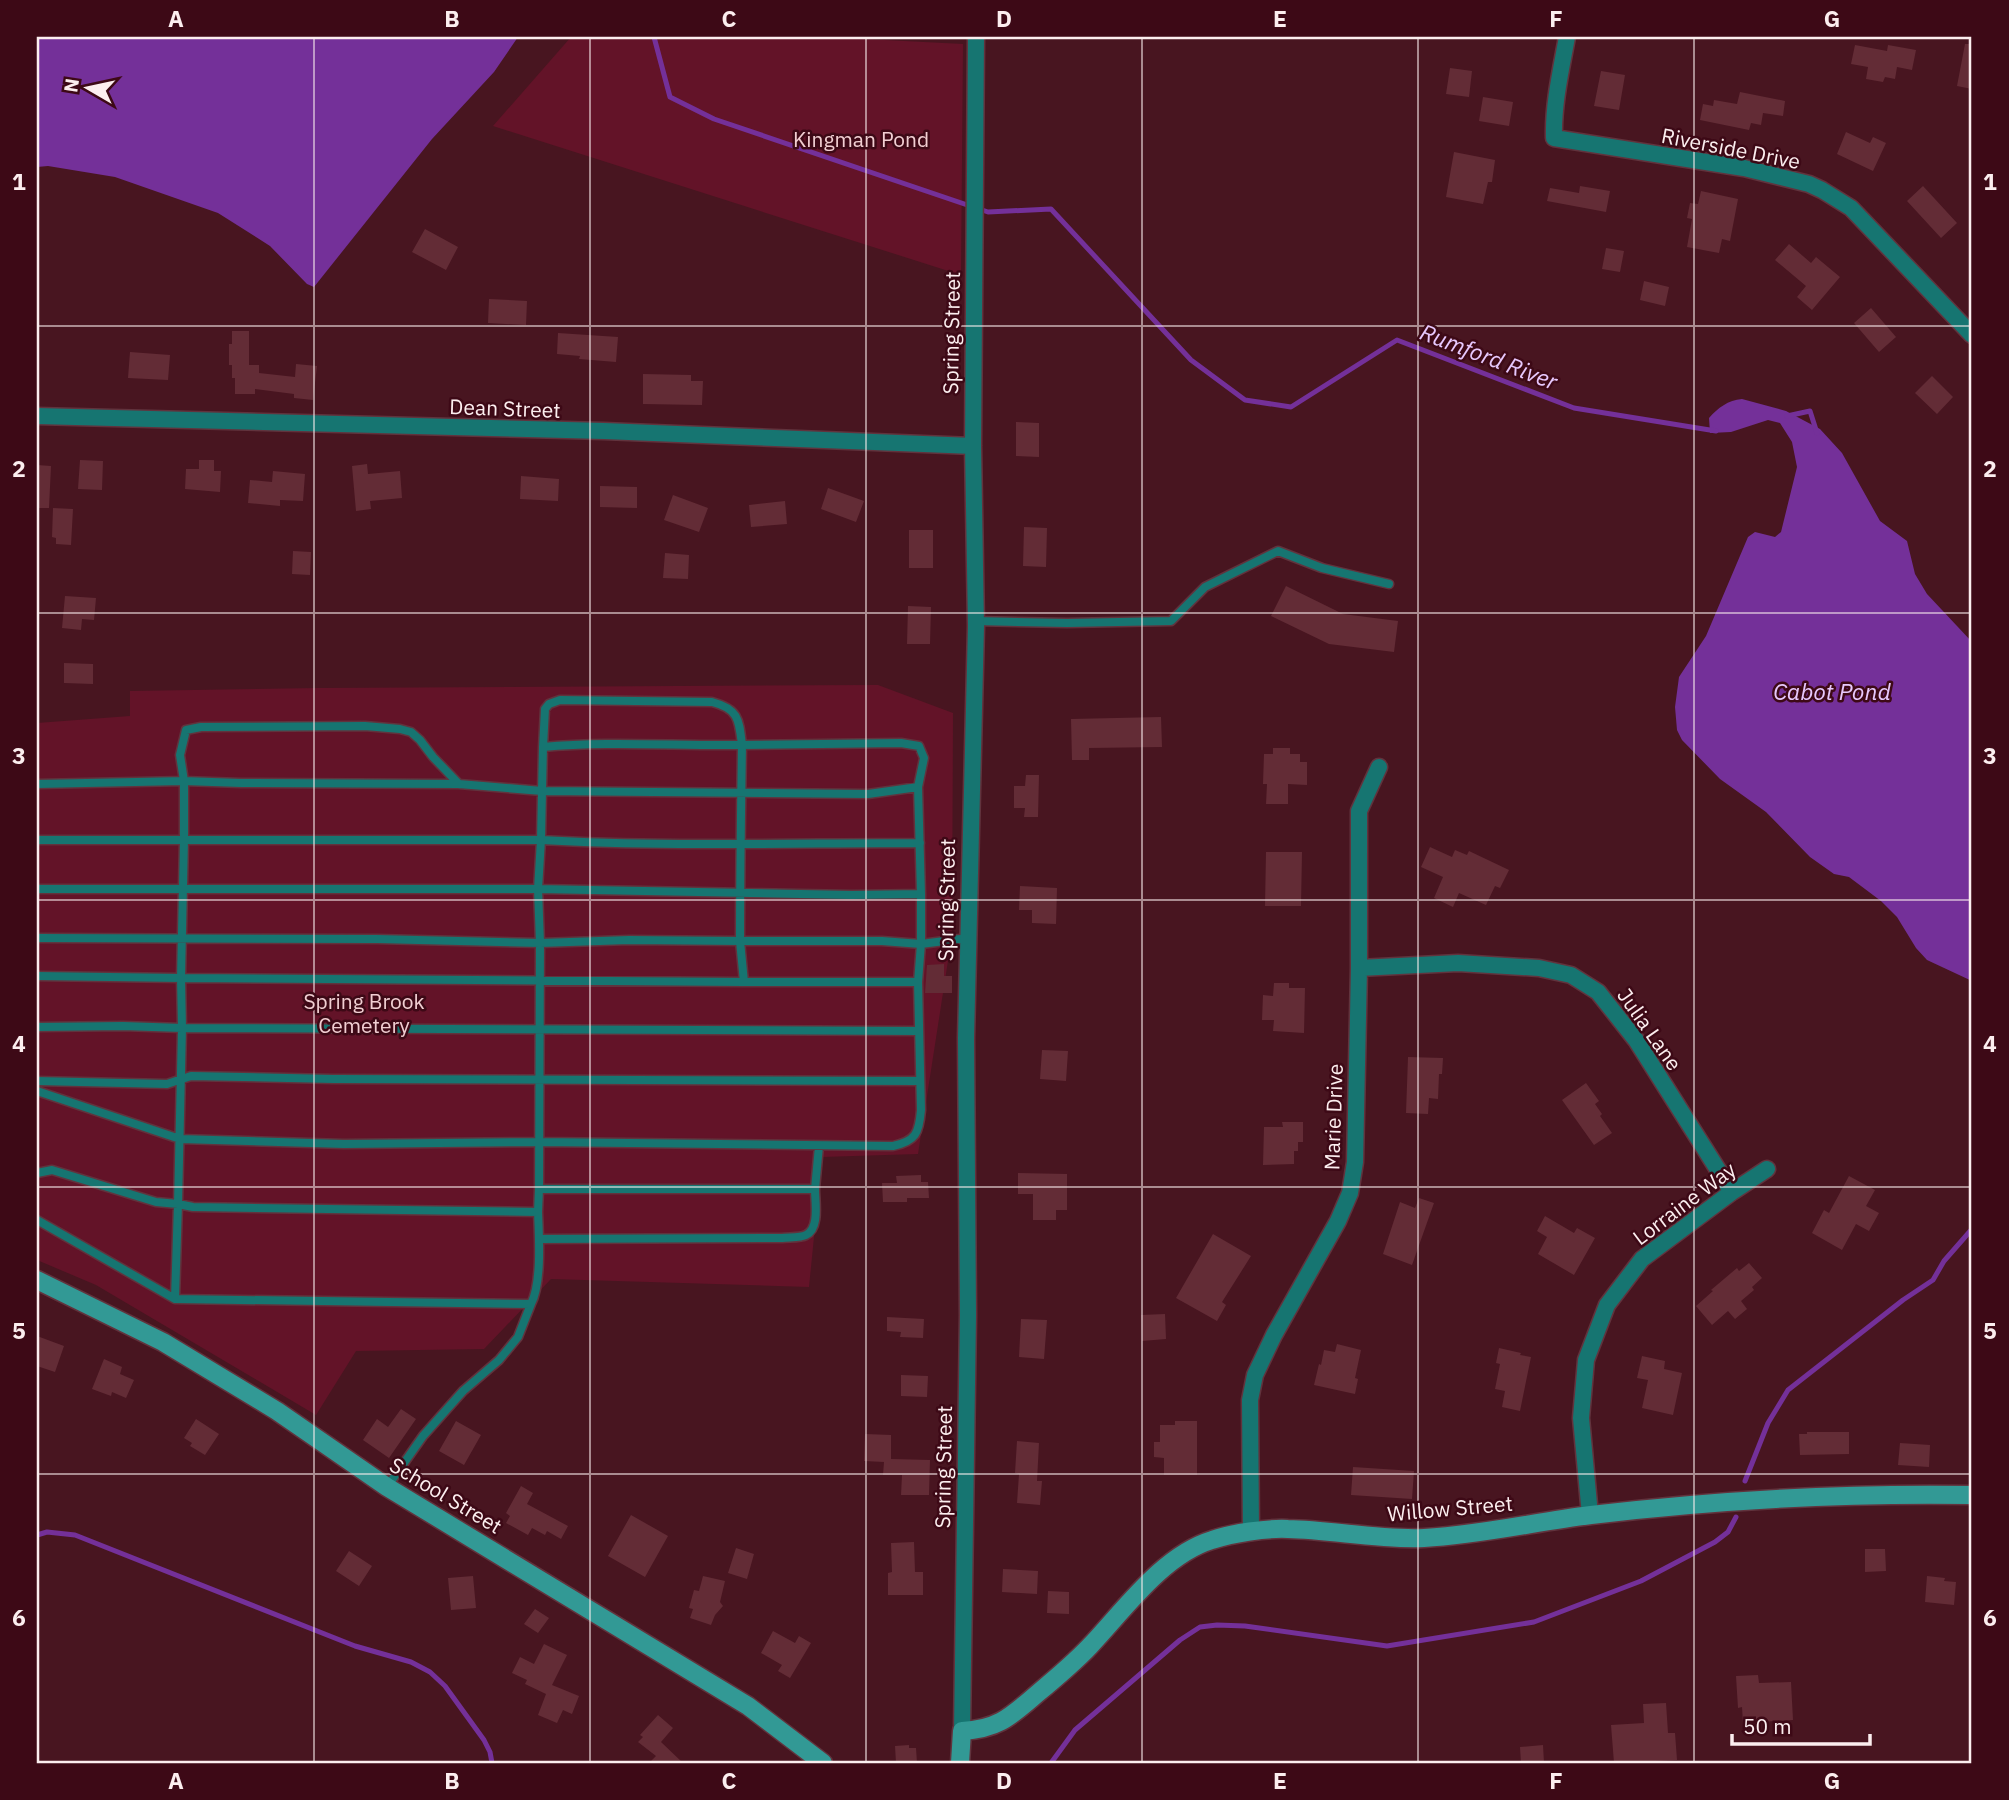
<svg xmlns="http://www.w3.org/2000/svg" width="2009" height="1800" viewBox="0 0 2009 1800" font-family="'IBM Plex Sans',sans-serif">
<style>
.green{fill:#631328}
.water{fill:#743099}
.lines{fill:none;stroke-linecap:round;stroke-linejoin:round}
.stream{stroke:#743099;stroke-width:5}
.building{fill:#632c36}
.lane-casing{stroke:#61333d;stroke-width:11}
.street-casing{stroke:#61333d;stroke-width:19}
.secondary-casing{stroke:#61333d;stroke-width:21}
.lane{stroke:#167571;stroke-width:8}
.street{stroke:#167571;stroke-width:16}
.secondary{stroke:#329995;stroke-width:18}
.grid{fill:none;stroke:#fceeef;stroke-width:2;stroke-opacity:0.55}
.labels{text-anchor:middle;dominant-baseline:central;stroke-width:5;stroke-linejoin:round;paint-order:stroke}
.park-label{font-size:21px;fill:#f1ced2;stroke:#3d0916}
.street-label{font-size:21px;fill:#fceeef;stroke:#3d0916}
.water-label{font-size:23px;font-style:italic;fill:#e7c8fd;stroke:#3d0916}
.neatline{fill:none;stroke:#fceeef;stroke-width:2.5}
.grid-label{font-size:23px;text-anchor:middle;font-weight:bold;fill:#fceeef}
</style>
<rect width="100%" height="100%" fill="#481520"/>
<path class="green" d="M571,37H826L963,44L961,275L493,126Z
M878,685L953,713L952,935L918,1154L822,1157L809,1287L551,1279L484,1349L356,1351L316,1415L96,1285L37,1260V723L130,716V691L319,688Z"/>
<path class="water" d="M37,37H518L494,72L432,139L314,287L307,284L270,246L218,213L115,177L48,166L37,167Z
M1742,399L1786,411L1820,429L1842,453L1880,521L1907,541L1915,574L1927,594L1972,642V981L1927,960L1916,948L1897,917L1881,901L1849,877L1834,874L1810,857L1766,812L1720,779L1682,740L1677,730L1675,707L1679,677L1706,636L1748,537L1755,532L1775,537L1781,532L1797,467L1792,442L1780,423L1768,420L1731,432L1710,433L1709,418C1718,408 1728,400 1742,399Z"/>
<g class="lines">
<path class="stream" d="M654,37L670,97L714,119L988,212L1051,209L1191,360L1245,400L1291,407L1397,340L1574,408L1716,431
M1787,416L1810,411L1817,433
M1745,1481L1768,1423L1788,1390L1903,1300L1933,1280L1944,1261L1972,1229
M37,1535L47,1532L75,1535L355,1646L411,1662L430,1672L445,1686L484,1740L490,1752L492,1763
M1051,1763L1075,1730L1180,1640L1200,1627L1217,1625L1245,1626L1387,1646L1534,1622L1641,1581L1715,1542L1728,1532L1736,1517"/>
</g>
<path class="building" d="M1965,44H1972V89L1957,86Z
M1855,45L1887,51L1888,45L1916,50L1912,70L1897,67L1895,79L1885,77L1883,82L1866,79L1868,67L1851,64Z
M1450,68L1472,71L1469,97L1446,94Z
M1601,71L1625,75L1619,110L1594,106Z
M1740,92L1785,101L1783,116L1763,113L1761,125L1751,123L1749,130L1700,120L1703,104L1713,106L1714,100L1737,104Z
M1483,97L1513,102L1509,126L1479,121Z
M1846,132L1870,143L1873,137L1886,143L1873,171L1837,154Z
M1454,152L1495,160L1492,182H1488L1483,204L1446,197Z
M1580,186L1610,191L1606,212L1547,201L1550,188L1579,193Z
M1923,186L1957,223L1941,238L1907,201Z
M1701,191L1738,199L1730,241L1722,239L1719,253L1687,247L1692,219L1687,218L1690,203L1698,204Z
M425,229L458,247L446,270L412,252Z
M1789,244L1811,263L1816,257L1840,277L1812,310L1797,297L1806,286L1775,260Z
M1606,248L1624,251L1620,272L1602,269Z
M1644,281L1669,287L1665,306L1640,300Z
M489,299L527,301L526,325L488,323Z
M1871,308L1896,337L1879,352L1854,323Z
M232,331H249V365H259V373L295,377L296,364L317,366L313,400L294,398V394L255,389V394H235V378H232V365H229V344H232Z
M558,333L618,337L616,362L579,359L580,356L557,354Z
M130,352L170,355L168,380L128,378Z
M643,374L691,375V381H703L702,405L643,404Z
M1932,376L1953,397L1937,414L1915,393Z
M1016,422L1039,423V457L1016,456Z
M80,460L103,461L102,490L78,489Z
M199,460H214V471H221L220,492L185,489L186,469H199Z
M367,464L368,474L400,471L402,498L370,501L371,509L356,511L352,466Z
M37,465L51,466L49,508H37Z
M273,471L305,474L303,501L280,500V506L248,503L250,480L272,482Z
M521,476L559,479L558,501L520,499Z
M600,486L637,487V508L600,507Z
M828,488L864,501L856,522L821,509Z
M673,495L708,508L699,532L664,520Z
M785,501L787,524L751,527L749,505Z
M53,508L73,509L71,545L56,544V538L52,537Z
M1024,527L1047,528L1046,567L1023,566Z
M909,530H933V568H909Z
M293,551L311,552L310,575L292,574Z
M665,553L689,555L688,579L663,578Z
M1286,586L1343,614L1398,621L1394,652L1329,644L1271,616Z
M65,596L96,598L94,620L82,619L81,630L62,628Z
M908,606L931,607L930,644H907Z
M64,663L93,664V684L64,683Z
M1161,717L1162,747L1089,748V760H1072L1071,719Z
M1273,748H1290V754H1300V762H1307V785L1288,784V804H1266L1267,784H1263L1264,754H1273Z
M1026,775H1039L1038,817H1024L1025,808H1014V786H1025Z
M1430,847L1452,857L1455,850L1467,855L1469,851L1509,870L1500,888L1495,886L1486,905L1459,893L1453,907L1434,898L1443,877L1421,867Z
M1266,852H1302L1301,906H1265Z
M1020,886L1057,888L1056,924L1032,923V910H1019Z
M944,964V976H952V993H925L927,965Z
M1274,983H1289V988H1305L1304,1033L1273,1031L1274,1020H1262L1263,995L1273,996Z
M1042,1050L1068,1051L1066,1081L1040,1079Z
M1408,1057L1443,1058L1442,1074H1439L1438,1099L1429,1098L1428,1114L1406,1113Z
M1586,1083L1599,1101L1595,1104L1602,1114L1600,1116L1612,1133L1594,1145L1562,1100Z
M1282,1122H1303V1142H1298V1151H1294V1164L1263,1165L1264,1127H1283Z
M1018,1173L1067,1174V1210H1056V1220H1033V1194H1018Z
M921,1175V1182H928L929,1198H907V1202H883L882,1183H897L896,1176Z
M1849,1176L1875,1190L1866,1206L1879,1213L1869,1231L1856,1224L1842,1250L1812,1233L1824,1210L1829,1213Z
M1419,1198L1434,1203L1412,1265L1383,1254L1400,1202L1415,1208Z
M1545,1216L1574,1233L1577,1228L1595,1238L1574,1275L1538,1254L1547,1237L1537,1231Z
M1213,1234L1251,1256L1222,1302L1226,1305L1217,1321L1176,1298Z
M1749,1263L1762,1278L1752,1287L1754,1290L1741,1301L1747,1309L1735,1319L1728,1311L1712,1325L1696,1306L1713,1291L1711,1290L1737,1268L1739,1271Z
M1165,1314L1166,1339L1142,1341L1141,1315Z
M887,1317L924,1319L923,1338L900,1337L901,1332L887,1331Z
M1021,1319L1047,1320L1044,1359L1019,1357Z
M37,1336L64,1346L55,1372L37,1366Z
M1337,1344L1361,1350L1355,1378L1358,1379L1355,1394L1314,1385L1319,1364L1321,1365L1324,1350L1335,1352Z
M1499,1348L1521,1353L1520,1355L1531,1357L1520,1411L1502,1407L1505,1391L1495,1389L1500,1364L1496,1363Z
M1642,1356L1665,1361L1664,1369L1682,1373L1673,1415L1642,1408L1648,1380L1637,1378Z
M104,1359L122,1367L120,1374L134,1380L126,1398L112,1392L111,1396L92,1389Z
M901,1375L928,1376L927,1397L901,1396Z
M401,1409L416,1419L389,1458L363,1440L377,1419L388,1427Z
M196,1419L219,1434L205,1455L190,1446L192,1443L184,1438Z
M456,1421L481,1435L464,1465L439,1451Z
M1175,1421H1197V1475H1164V1458L1154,1457V1442H1160V1425H1175Z
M1807,1432H1849V1454L1800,1455L1799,1434H1807Z
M865,1434L891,1435V1459L930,1460L929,1495H901L902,1475H883L884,1462L864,1461Z
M1017,1441L1039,1443L1037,1481H1042L1040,1505L1017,1503L1019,1474L1015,1473Z
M1900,1443L1930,1445L1929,1467L1898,1465Z
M1353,1467L1414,1471L1412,1499L1351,1495Z
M521,1486L533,1493L527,1504L568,1526L561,1539L547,1531L545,1535L532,1528L528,1535L506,1523L510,1516L506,1513Z
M631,1515L668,1536L645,1577L608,1556Z
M914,1542L915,1572H923V1595H888V1573L892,1572L891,1543Z
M736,1548L754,1554L747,1579L728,1573Z
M1865,1549H1885L1886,1571L1865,1572Z
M349,1551L372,1566L359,1586L336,1571Z
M1003,1569L1038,1571L1037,1594L1002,1592Z
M473,1576L476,1608L451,1610L448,1578Z
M703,1576L725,1581L720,1602L723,1606L715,1615L711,1625L690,1618L693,1609L689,1608L694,1590L699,1591Z
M1927,1576L1945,1578L1944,1581L1956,1582L1954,1605L1925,1602Z
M1048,1591L1069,1592V1614L1047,1613Z
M535,1609L549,1618L538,1633L524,1624Z
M773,1631L795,1643L799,1636L811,1643L790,1678L778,1671L782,1665L761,1653Z
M544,1644L567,1655L552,1685L579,1696L572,1714L563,1710L557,1723L538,1715L546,1694L525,1684L527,1680L512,1673L520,1657L534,1664Z
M1758,1675L1759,1683L1791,1682L1793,1720L1743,1723L1742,1707L1738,1708L1736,1676Z
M1666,1703L1668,1733H1675L1677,1760L1614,1763L1611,1725L1644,1723L1643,1704Z
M658,1715L673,1728L661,1742L683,1763H649L656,1756L638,1742L643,1737L640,1735Z
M909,1745V1748H916L917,1763H896L895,1746Z
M1543,1745L1544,1763H1521L1520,1747Z"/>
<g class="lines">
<g class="lane-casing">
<path id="lane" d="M975,621L1067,623L1171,621L1205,587L1278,551L1322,568L1389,584
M37,784L184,781V840L181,978L744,982L740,941L629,940L540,943L538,889L852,895L921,894L918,787
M459,784L433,757L420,740L411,732L400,729L365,726L201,727L186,730L180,755L184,781L241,783L459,784L542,791L541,840C667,847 794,843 920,843
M37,840H541L538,889H37
M921,894V944L968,938
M37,938L377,939L540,943L539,1189
M37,976L181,978L182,1028L919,1031
M744,982H918
M37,1027L123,1026L182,1028L178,1204L193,1207L538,1212C539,1236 542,1283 531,1304
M37,1081L167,1084L191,1076L333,1079L919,1081
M37,1091L180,1139L344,1144L540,1142L893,1146C916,1141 919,1133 921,1110L918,982L921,944L882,941H740C740,876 741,810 742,745C676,746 608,741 543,747L542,791L868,794L918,787L924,758L919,746L901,743L742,745C739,720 739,709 712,702L560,700L549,704L545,709L543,747
M37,1173L52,1170L156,1202L178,1204L175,1299
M538,1212L539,1189H815L819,1146
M37,1220L175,1299L531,1304L518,1337L499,1360L463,1391L423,1436L387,1487
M539,1239L782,1238C789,1237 800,1238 806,1235C820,1228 815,1202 815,1189"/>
</g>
<g class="street-casing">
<path id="street" d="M1567,37C1561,70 1553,104 1554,138L1744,168L1809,184L1822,190L1851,208L1972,335
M37,416L604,431L973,446
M1359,968L1458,963L1539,968L1571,975L1598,992L1636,1040L1732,1192
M1590,1515L1581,1418L1586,1360L1607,1305L1642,1259L1732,1192L1767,1169
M1251,1532L1250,1400L1255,1375L1274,1335L1338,1221L1350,1193L1355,1162L1359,968V811L1379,767
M962,1731L968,1315L966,1038L976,626L973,446L976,37"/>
</g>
<g class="secondary-casing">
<path id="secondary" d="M37,1280L163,1342L277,1411L387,1487L748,1706L823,1763
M960,1763L962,1731C999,1729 1011,1716 1038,1693C1056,1678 1074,1663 1090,1646C1125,1609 1163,1555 1212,1540C1233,1533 1266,1528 1288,1529C1333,1530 1378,1540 1424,1538C1480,1535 1535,1522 1591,1515C1718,1500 1845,1493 1972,1495"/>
</g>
<use href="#lane" class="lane"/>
<use href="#street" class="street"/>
<use href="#secondary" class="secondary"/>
</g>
<path class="grid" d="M314,37V1763M590,37V1763M866,37V1763M1142,37V1763M1418,37V1763M1694,37V1763M37,326H1972M37,613H1972M37,900H1972M37,1187H1972M37,1474H1972"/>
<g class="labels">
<g class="park-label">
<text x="861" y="139">Kingman Pond</text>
<text x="364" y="1001">Spring Brook<tspan x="364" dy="24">Cemetery</tspan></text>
</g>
<g class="street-label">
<text transform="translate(1731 148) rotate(11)">Riverside Drive</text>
<text transform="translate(951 333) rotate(-89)">Spring Street</text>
<text transform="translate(505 408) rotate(2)">Dean Street</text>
<text transform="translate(946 900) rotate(-89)">Spring Street</text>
<text transform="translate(1650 1029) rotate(55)">Julia Lane</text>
<text transform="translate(1333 1117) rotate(-88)">Marie Drive</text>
<text transform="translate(1684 1203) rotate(-37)">Lorraine Way</text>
<text transform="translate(943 1467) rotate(-89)">Spring Street</text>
<text transform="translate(446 1495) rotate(31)">School Street</text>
<text transform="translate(1450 1508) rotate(-5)">Willow Street</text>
</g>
<g class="water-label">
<text transform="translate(1489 356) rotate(21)">Rumford River</text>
<text x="1832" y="691">Cabot Pond</text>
</g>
</g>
<rect width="2009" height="1800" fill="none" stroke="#3d0916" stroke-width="77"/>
<g transform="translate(88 88) rotate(279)" stroke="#3d0916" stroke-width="5" paint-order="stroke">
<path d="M0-5L12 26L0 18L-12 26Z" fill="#fceeef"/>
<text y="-10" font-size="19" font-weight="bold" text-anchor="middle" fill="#fceeef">N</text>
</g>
<path d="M1732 1734v10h138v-10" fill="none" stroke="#fceeef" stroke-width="3.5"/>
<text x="1743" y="1734" font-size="21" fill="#fceeef" stroke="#3d0916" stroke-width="5" paint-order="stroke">50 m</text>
<rect x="38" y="38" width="1932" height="1724" class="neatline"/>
<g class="grid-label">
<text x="176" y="27">A</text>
<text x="452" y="27">B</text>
<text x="729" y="27">C</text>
<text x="1004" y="27">D</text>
<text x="1280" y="27">E</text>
<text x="1556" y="27">F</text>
<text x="1832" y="27">G</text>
<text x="19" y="190">1</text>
<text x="1990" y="190">1</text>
<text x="19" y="477">2</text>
<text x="1990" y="477">2</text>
<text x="19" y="764">3</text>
<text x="1990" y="764">3</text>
<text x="19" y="1052">4</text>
<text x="1990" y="1052">4</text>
<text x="19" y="1339">5</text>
<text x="1990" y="1339">5</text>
<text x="19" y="1626">6</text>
<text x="1990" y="1626">6</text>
<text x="176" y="1789">A</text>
<text x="452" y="1789">B</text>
<text x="729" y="1789">C</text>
<text x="1004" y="1789">D</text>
<text x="1280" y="1789">E</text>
<text x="1556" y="1789">F</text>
<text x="1832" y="1789">G</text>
</g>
</svg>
